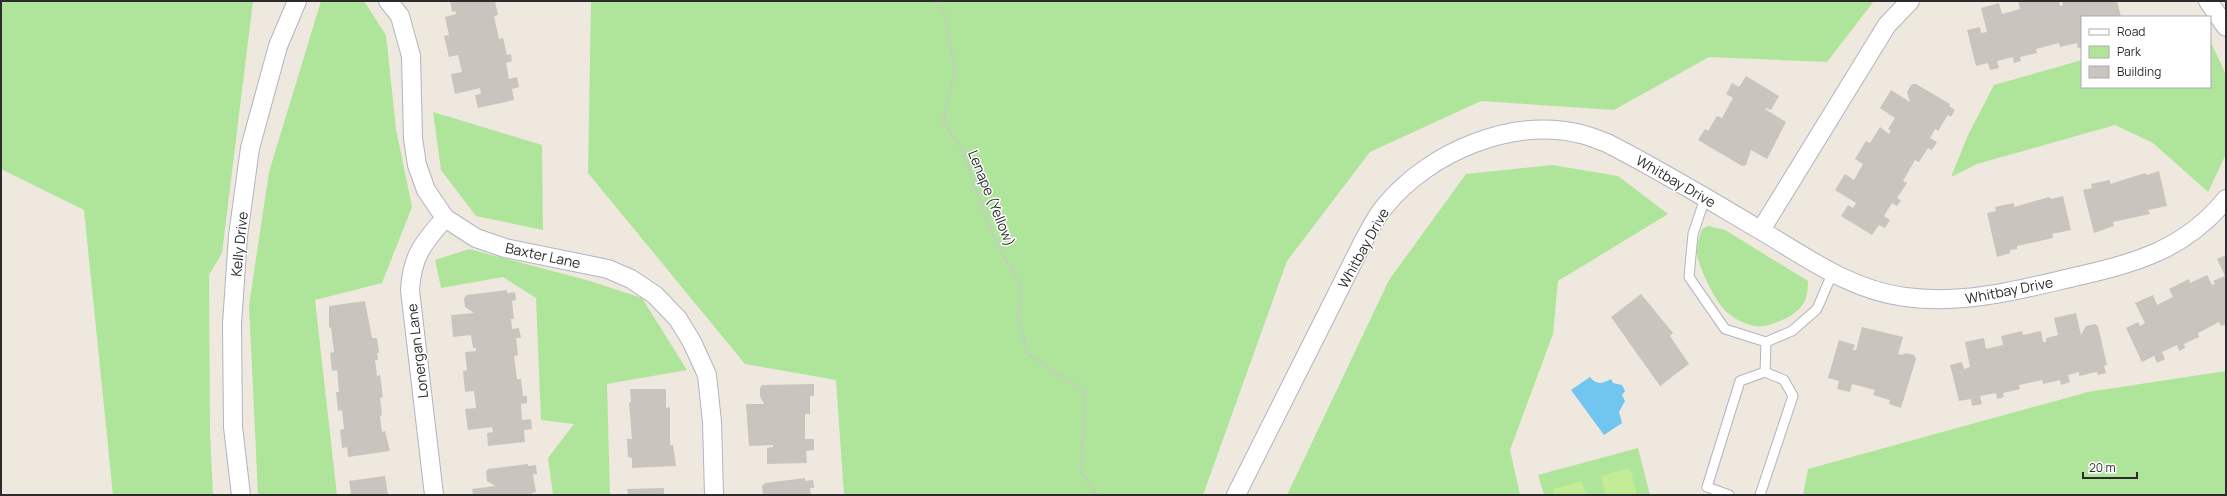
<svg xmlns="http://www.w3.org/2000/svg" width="2227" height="496" viewBox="0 0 2227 496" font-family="Manrope,sans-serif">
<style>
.green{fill:#afe59a}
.pitch{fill:#c2ec96}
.water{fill:#71c6f0}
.building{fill:#c9c5be}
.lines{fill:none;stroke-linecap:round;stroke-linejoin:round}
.lane-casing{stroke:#b2b4c0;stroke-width:11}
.street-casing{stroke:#b2b4c0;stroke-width:20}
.path{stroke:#c8c8c8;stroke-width:2.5;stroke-dasharray:3 2;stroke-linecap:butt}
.lane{stroke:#fff;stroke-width:9}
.street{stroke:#fff;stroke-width:18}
.labels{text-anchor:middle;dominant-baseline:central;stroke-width:3;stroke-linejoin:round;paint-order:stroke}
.street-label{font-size:14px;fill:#2c2c2c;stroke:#fff}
</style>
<rect width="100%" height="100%" fill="#eee8de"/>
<path class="green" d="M1,1H253L222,253L209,275L210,433L213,495H113L84,210L1,169Z
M321,1H364L386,35L396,129L412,207L382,283L315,300L337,495H258L249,305L269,172Z
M591,1H1874L1827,62L1709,57L1614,110L1481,101L1370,152L1287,261L1203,495H844L836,380L745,364L588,173Z
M2210,41L2224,70L2226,78V154L2208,192L2153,143L2115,125L1977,164L1951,177L1968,135L1994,85L2082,60V87H2210Z
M433,112L542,145L543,230L476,216L441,170Z
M1552,165L1618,176L1668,214L1558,281L1553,334L1510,450L1520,495H1287L1389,280L1466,174Z
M1708,226L1725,230L1808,281C1808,300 1803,309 1787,318C1777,322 1765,328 1754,326C1744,324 1730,317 1723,308C1714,298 1698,266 1697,253C1697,244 1699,237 1702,229Z
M469,249L590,281L642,298L687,370L607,384L610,495H553L548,458L574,424L541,420L536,298L503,277L441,288L435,260Z
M2226,371V495H1803L1808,469L2088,392Z
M1638,448L1650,495H1544L1538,475Z"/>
<path class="pitch" d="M1630,468L1637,495H1606L1601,476Z
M1582,481L1586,495H1554L1553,489Z"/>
<path class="water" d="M1590,377C1596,385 1603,384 1611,379L1613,383L1622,385L1625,391L1622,395L1625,401L1619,412L1622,423L1604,435L1571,390Z"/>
<path class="building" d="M450,1H495L498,15L494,16L499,39L503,38L507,55L511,54L512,61L506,63L509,79L517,77L519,87L512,89L514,100L478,108L475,95L481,94L480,88L455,94L451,74L462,72L458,55L449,57L444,36L449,35L445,17L456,14L455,11L452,12Z
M2018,1H2059L2060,6L2063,5L2062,2L2065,1H2117L2121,17H2082V47L2078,48L2077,43L2060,47L2059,43L2036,49L2037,53L2020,57L2021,61L2014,63L2013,57L1997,61L1999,68L1990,70L1988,63L1976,66L1967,30L1980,27L1981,33L1987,32L1981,8L1999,3L2002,14L2020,9Z
M1746,76L1779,96L1771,110L1766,108L1765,109L1786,122L1767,159L1751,150L1746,165L1742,166L1698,140L1705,129L1708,131L1717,116L1722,118L1733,98L1726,94L1732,83L1739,87Z
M1912,84H1916L1950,104L1949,106L1955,110L1951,117L1948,115L1938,131L1935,129L1930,138L1937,142L1932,150L1928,148L1919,162L1915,160L1903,181L1907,183L1897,198L1901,200L1897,206L1892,203L1884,216L1890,220L1885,228L1879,225L1872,235L1841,216L1848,205L1853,208L1856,203L1835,190L1845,174L1854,180L1863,164L1855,159L1866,141L1870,143L1880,127L1889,134L1891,131L1888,129L1895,118L1880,108L1891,90L1910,102L1907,92Z
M2159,171L2167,206L2148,210L2150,214L2113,222L2114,226L2094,233L2083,190L2092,188L2091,184L2110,180V184L2145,173L2147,175Z
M2063,196L2071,230L2052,234L2053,238L2017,246V249L2010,250V253L1997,257L1987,213L1996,211L1995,207L2014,203V207L2049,197L2051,199Z
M2226,255V324L2221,326L2219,322L2198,333L2199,337L2184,344L2185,348L2179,351L2177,345L2162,352L2165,359L2157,363L2154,356L2142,362L2126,328L2138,322L2140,326L2145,323L2135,303L2153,295L2157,305L2173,297L2169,289L2189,279L2190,283L2207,275L2212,285L2215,284L2213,281L2225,276L2217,259Z
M507,290V293L515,292L516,300L512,301L514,319H511L512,329L519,328L521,338H516L518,355L514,356L517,379H521L523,396H527V403L521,404L522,420L531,419L532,429L524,430L525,442L488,446L487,433L493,432L492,427L468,430L465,409L476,408L474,391L465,392L463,371L467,370L465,352L476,351V348H473L471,335L453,337L451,315L474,313L465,307L464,298L467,295Z
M1641,294L1673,333L1670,336L1689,364L1660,386L1611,317Z
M365,301L372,338H377L379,353H377L378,360H375L377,376L380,375L383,397L380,398L382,415L380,416L382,432L385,431L390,451L348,457L347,447L342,448L340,430L344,429L342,410L338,411L336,392H339L337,370L332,371L330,353L334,352L331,328L329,327V306Z
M2076,313L2081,335L2086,326L2095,324L2098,326L2107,365L2104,366L2106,373L2098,375L2097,372L2079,376V372L2068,375L2070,382L2061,385L2060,380L2043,384L2042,380L2019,385L2020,389L2003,393L2004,397L1997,399L1996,393L1980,396L1982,404L1972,406L1971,399L1959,401L1950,365L1962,362L1964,369L1970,367L1965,342L1984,338L1986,349L2003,345L2001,336L2022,331L2023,335L2041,331L2043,342H2046V338L2058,335L2054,318Z
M1862,327L1903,337L1898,354L1902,355L1906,353L1914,355L1916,359L1901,408L1889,404L1890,400L1873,395L1875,390L1852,384L1850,392L1837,389L1839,381L1828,378L1839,340L1855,345L1853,350H1856Z
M814,384V396H810V414H805V439H814V450L806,451L807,463L767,464V448L773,447V445L749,446L746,404H764L760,396V388L762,385Z
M630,389H666V408L670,407V445H673L676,466L632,468V458L628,457L627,439H632L629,403L631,402Z
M528,464V466L536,465L537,474H533L536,492L532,493V495H473L472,489L495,486L487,481L486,472L488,469Z
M385,476L388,495H349L351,492L349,481Z
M805,478V481L813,480L814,488H810L811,495H763L762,486L765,483Z
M664,488V495H628L627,489Z"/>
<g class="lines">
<g class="lane-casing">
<path id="lane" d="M1705,198L1693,234L1689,277L1725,329L1766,342L1792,331L1817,309L1832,274
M1765,372L1766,342
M1729,495L1707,487L1740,381L1765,372L1784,380L1793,396L1760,495"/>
</g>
<g class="street-casing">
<path id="street" d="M388,1L400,16L411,56L413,138L417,165L426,190L445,218L476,238L505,248L608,269L631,279L655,295L678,319L692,342L707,375L712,422L714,495
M2208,1L2226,27
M1761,230L1887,25L1910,1
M241,495L233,427L232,324L238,236L250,148L278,46L297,1
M434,495L410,290C412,256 423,243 445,218
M1236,495L1363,242C1370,230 1376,216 1385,206C1429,152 1512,117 1581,134C1590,136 1598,140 1607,143C1660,170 1711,201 1762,231C1807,258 1851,290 1905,297C1963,305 2018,290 2074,277C2135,263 2185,250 2226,199"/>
</g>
<path class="path" d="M935,1L944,13L955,70L943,121L962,150L992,233L1021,287L1018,320L1028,354L1085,392L1081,470L1096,495"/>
<use href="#lane" class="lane"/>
<use href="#street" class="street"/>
</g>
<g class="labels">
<g class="street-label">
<text transform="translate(1676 181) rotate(30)">Whitbay Drive</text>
<text transform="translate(992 198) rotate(68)">Lenape (Yellow)</text>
<text transform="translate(239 244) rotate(-84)">Kelly Drive</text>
<text transform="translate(1363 248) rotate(-61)">Whitbay Drive</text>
<text transform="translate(543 255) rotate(12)">Baxter Lane</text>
<text transform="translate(2009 290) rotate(-11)">Whitbay Drive</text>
<text transform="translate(417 351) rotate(-97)">Lonergan Lane</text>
</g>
</g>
<rect width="2227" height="496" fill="none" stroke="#2c2c2c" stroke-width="4"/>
<rect x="2081" y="16" width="130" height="72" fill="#ffffff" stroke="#ababab"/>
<rect x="2089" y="29" width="20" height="6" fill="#ffffff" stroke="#ababab"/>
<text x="2117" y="36" font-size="12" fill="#2c2c2c">Road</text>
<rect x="2089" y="46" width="20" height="12" fill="#afe59a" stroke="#ababab"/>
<text x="2117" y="56" font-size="12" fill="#2c2c2c">Park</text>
<rect x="2089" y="66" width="20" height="12" fill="#c9c5be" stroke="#ababab"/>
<text x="2117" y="76" font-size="12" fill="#2c2c2c">Building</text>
<path d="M2083 472v6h54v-6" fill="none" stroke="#2c2c2c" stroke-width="2"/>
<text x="2089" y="472" font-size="12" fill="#2c2c2c" stroke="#ffffff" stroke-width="3" paint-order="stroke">20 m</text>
</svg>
